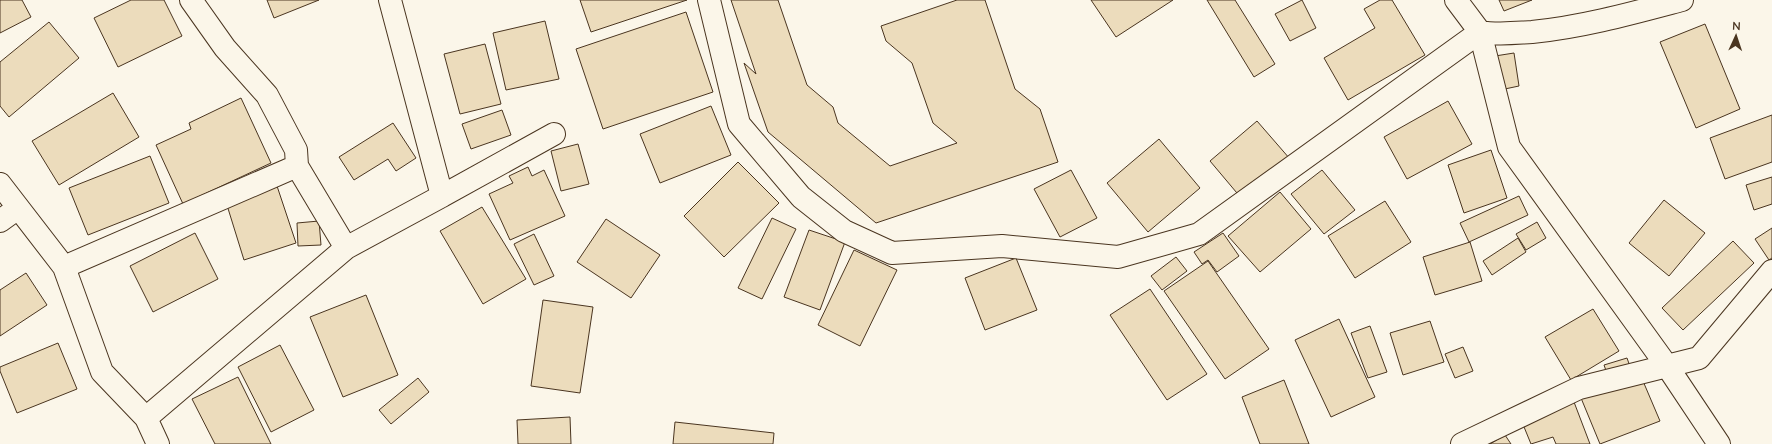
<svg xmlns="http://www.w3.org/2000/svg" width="1772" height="444" viewBox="0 0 1772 444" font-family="Lato,sans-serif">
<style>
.building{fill:#ecdcbc;stroke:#4a3520}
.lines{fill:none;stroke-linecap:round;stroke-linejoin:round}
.minor-casing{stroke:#4a3520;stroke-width:24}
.minor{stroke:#fbf6e9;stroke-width:22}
</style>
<rect width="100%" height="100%" fill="#fbf6e9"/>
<path class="building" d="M0,0H22L31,17L0,33Z
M131,0H164L182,36L118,67L94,18Z
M267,0H319L274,18Z
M580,0H687L591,32Z
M731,0H778L807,85L833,107L838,123L890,166L957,143L933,123L912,63L886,41L881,26L957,0H985L1015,89L1040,109L1058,162L876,223L768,132L744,63L756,74Z
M1091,0H1173L1116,37Z
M1207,0H1235L1275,64L1254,77Z
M1302,0L1316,28L1290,41L1275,14Z
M1380,0H1392L1425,55L1348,100L1324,58L1375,28L1364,9Z
M1499,0H1532L1504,11Z
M686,12L713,92L603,129L576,49Z
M545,21L559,79L506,90L493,33Z
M49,22L79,58L9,117L0,106V62Z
M1705,24L1740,109L1696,128L1660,42Z
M485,44L501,104L460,114L444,54Z
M1514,53L1519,86L1500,90L1495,56Z
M113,93L139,137L59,185L32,141Z
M241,98L271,163L183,204L156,145L191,129L189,123Z
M1448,101L1472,144L1407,179L1384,137Z
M711,106L731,155L660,183L640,134Z
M502,110L511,135L471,149L462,124Z
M1772,115V162L1725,179L1710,138Z
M1257,121L1290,159L1242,199L1210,161Z
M393,123L416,158L396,171L388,159L354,180L339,157Z
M1159,139L1200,188L1148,232L1107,183Z
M578,144L589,184L561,191L551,151Z
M1491,150L1507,198L1464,213L1448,165Z
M150,156L169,203L88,235L69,188Z
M738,162L779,203L724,257L684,216Z
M528,167L532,176L544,170L565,216L510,240L489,194L513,183L509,176Z
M1071,170L1097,218L1060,237L1034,189Z
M1322,170L1355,210L1324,234L1291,194Z
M1772,177V204L1754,210L1746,185Z
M277,186L296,243L244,260L226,202Z
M1280,192L1311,229L1260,272L1228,236Z
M1519,196L1528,215L1469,242L1460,223Z
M1664,200L1705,233L1669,276L1629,243Z
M1385,201L1411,242L1355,278L1328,236Z
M482,207L526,279L483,304L440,231Z
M772,218L796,229L762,299L738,288Z
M606,219L660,255L631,298L577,262Z
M319,221L321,245L298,246L297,223Z
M1537,222L1546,238L1526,250L1516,234Z
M1772,228V258L1769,260L1755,239Z
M809,230L845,242L820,310L784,297Z
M195,233L218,279L153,312L130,266Z
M1223,233L1239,256L1217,272L1208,260L1202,264L1194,252Z
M534,234L554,276L534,285L514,244Z
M1518,238L1526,252L1492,275L1483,261Z
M1733,241L1754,263L1683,330L1662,308Z
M1470,242L1482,281L1435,295L1423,257Z
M854,250L897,270L860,346L818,325Z
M1176,257L1187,271L1162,290L1151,276Z
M1016,258L1037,310L985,330L965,278Z
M1208,261L1269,349L1225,379L1164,291Z
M26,273L47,305L0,336V290Z
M1150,289L1207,374L1167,400L1110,315Z
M366,295L398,375L343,397L310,317Z
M543,300L593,307L580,393L531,386Z
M1593,309L1619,351L1571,380L1545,337Z
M1339,319L1375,397L1331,417L1295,340Z
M1430,321L1444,362L1403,375L1390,333Z
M1370,326L1387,372L1368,378L1351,333Z
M58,343L77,389L17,413L0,371V367Z
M280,345L314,410L271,432L238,367Z
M1463,347L1473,371L1455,378L1445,354Z
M1627,358L1632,372L1609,379L1604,365Z
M1640,374L1660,421L1600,444L1581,398Z
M238,377L271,444H215L192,399Z
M418,378L429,392L391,424L379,410Z
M1284,380L1309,444H1260L1242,397Z
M1574,402L1590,444H1556L1553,437L1531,444L1522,422Z
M570,417L571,444H518L517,420Z
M675,422L774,433L773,444H673Z
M1505,435L1511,444H1490Z"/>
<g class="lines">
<g class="minor-casing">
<path id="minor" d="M191,0L225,48L267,95L296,150L297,166L346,248
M390,0L442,196L554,134
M709,0L739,124L801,197L844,231L892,253L1002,246L1118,257L1199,234L1480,32C1497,35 1514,33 1532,32C1583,27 1633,13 1682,0
M1456,0L1480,32L1509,147L1667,366L1719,444
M0,184L64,267L102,372L146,418L158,444
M0,221L18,208
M64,267L297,166
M146,418L346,248L442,196
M1462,444L1579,388L1699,358L1772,271"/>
</g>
<use href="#minor" class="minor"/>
</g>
<g transform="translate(1736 36) rotate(3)" stroke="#fbf6e9" stroke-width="3" paint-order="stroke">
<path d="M0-3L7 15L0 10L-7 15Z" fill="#4a3520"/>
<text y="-6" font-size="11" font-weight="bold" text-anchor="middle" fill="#4a3520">N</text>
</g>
</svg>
